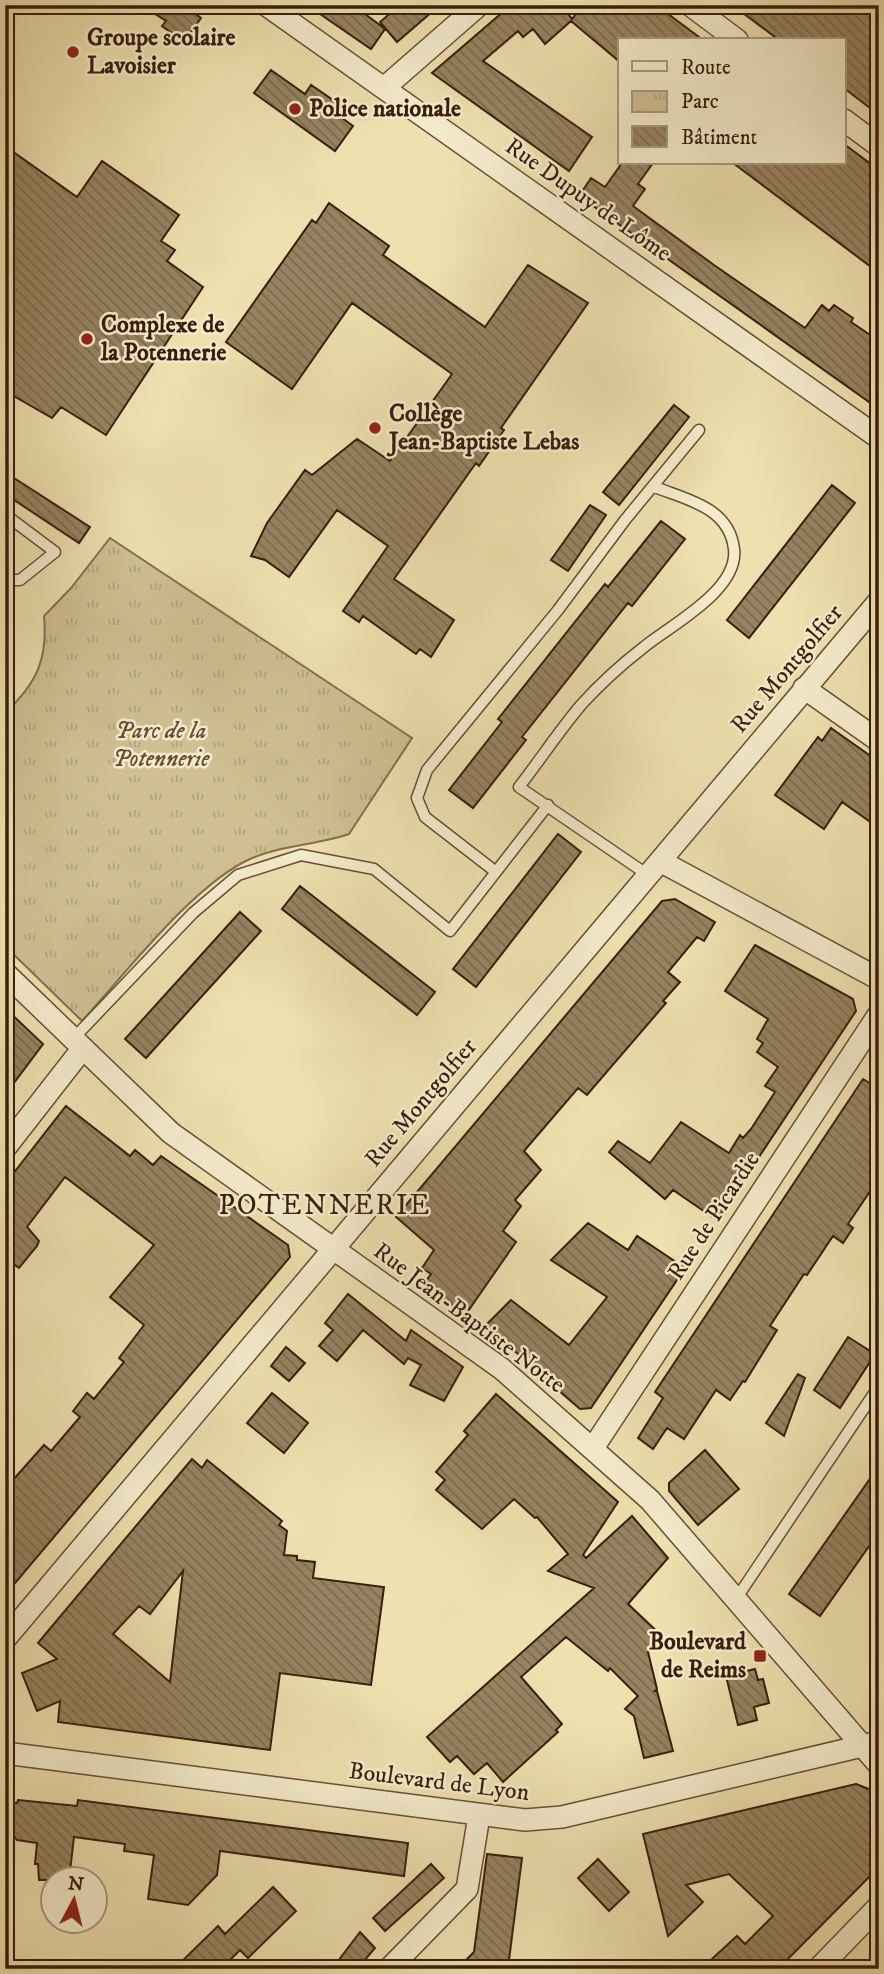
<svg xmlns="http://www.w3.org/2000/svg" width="884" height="1974" viewBox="0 0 884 1974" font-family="'IM FELL DW Pica',serif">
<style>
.park{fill:url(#park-tufts);stroke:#846e50;stroke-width:2}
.building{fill:url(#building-back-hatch);stroke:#381e0d;stroke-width:2;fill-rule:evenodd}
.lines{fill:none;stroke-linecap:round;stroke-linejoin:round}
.service-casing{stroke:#664e36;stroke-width:13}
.minor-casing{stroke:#664e36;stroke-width:24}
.service{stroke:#f4ebcb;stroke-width:10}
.minor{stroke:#f4ebcb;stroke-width:21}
.poi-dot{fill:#8f2418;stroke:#f4ebcb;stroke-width:2.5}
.labels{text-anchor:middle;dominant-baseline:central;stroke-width:5;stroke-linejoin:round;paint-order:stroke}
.poi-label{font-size:24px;font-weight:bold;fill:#381e0d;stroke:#f4ebcb;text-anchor:start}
.street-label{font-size:24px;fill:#381e0d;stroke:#f4ebcb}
.park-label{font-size:24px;font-style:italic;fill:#654e35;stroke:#f4ebcb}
.quarter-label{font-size:28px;letter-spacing:2px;fill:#381e0d;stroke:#f4ebcb}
</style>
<defs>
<pattern id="park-tufts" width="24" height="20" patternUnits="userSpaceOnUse" patternTransform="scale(1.75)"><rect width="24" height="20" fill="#cfbf93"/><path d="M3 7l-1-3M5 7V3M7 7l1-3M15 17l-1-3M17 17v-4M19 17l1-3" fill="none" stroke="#b2a47e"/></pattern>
<pattern id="building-back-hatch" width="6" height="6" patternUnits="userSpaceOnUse" patternTransform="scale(1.75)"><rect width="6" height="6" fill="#978361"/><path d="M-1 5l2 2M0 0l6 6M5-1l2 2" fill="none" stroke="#7c6b4e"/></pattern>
</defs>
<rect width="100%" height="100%" fill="#eee0af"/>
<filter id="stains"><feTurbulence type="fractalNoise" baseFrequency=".00286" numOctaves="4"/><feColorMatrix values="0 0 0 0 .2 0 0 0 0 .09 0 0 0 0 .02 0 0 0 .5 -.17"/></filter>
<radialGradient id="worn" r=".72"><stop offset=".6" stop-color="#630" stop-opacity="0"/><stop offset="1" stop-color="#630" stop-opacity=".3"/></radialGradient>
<path class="park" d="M110,538L412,738L349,834C317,845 281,845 250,859C193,885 126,973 82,1021L5,946V713C37,683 48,659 44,616L71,588Z"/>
<path class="building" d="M141,5H183L201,18L184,42L162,26L166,21Z
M307,5H353L385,29L371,49Z
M400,5H440L397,42L380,22Z
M511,5H561L572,19L583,5H656L703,40H620V62L571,21L545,44L533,29L523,37L518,31L483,61L592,137L569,171L432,73Z
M732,5H879V115L844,88V40H779Z
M271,70L305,94L311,85L336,102L331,110L353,126L335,151L254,93Z
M844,144L879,170V273L733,163H844Z
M5,146L77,197L102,161L179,215L161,241L175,250L167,261L203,287L106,435L61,407L52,418L5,391Z
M622,163H653L638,184L645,189L633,206L714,265L805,328L822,305L829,311L834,305L853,318L851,322L879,341V409L579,196L591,178L605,187Z
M329,203L389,246L383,255L485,327L528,265L588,303L501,428L504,430L479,466L476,463L394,579L454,620L431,657L420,649L416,654L363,616L359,622L343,611L388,546L337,510L289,577L265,560L251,556L267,523L305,470L312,475L357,439L390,461L452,374L352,303L292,389L226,342L312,220L316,223Z
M674,405L689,417L619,505L603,492Z
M14,478L90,527L79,543L5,494Z
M832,485L855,503L749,638L727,620Z
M590,505L606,515L568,571L551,560Z
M661,521L685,539L632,606L628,603L522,737L526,740L473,808L449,790L502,722L498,719L605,584L608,587Z
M831,728L879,762V828L842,802L824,829L775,795L818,737L822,741Z
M558,834L581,852L476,987L453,969Z
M300,886L435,992L417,1015L282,909Z
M675,899L715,922L704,941L697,937L668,972L680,982L663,1001L666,1003L587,1095L578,1088L524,1151L541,1170L515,1200L521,1206L503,1231L516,1242L466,1314L423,1285L431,1274L422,1268L434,1250L396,1217L662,901Z
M240,912L261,931L146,1058L125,1039Z
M755,945L853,999L856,1011L717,1220L673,1190L665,1199L609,1152L618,1141L650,1163L681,1122L729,1153L740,1135L743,1138L751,1129L775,1092L765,1086L778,1067L757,1052L763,1043L757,1039L768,1019L725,991Z
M5,1008L43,1044L5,1095Z
M863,1079L879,1089V1178L848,1224L853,1228L843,1243L833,1236L807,1275L804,1274L770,1326L777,1330L745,1382L743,1381L730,1400L716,1390L684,1439L667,1428L653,1449L638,1438L663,1398L655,1392Z
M66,1106L130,1156L135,1150L153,1165L161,1156L288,1245L290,1257L5,1595V1489L44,1445L51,1451L80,1417L73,1411L87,1393L94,1399L124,1362L119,1358L144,1325L110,1297L154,1245L65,1177L27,1227L39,1241L37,1246L19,1268L5,1258V1184Z
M588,1223L628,1250L637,1236L685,1268L591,1408L580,1409L544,1378L546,1376L484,1327L511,1300L569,1345L607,1297L551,1260Z
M348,1294L406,1341L411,1330L463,1367L444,1401L410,1385L421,1365L408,1358L404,1364L363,1330L337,1361L319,1346L333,1330L325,1323Z
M848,1337L875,1354L840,1408L814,1390Z
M286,1347L305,1363L289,1381L271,1366Z
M798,1374L805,1378L784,1436L766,1423Z
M272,1393L308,1423L284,1453L247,1423Z
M496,1394L618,1502L583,1555L586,1558L632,1516L668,1558L628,1604L663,1637L648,1652L657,1689L655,1691H657L673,1751L644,1758L634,1716L625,1709L638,1696L610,1668L608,1671L566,1637L521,1677L562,1724L556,1730L558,1732L503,1782L487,1763L474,1774L457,1756L450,1762L427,1737L594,1588L548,1571L568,1554L537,1517L535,1518L514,1499L482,1529L436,1490L445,1480L436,1472L468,1435L464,1431Z
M705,1450L739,1489L698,1525L669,1491V1483Z
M192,1459L202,1468L207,1460L282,1521L279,1525L287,1531L284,1555L297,1556V1560L315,1562L313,1578L384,1587L371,1685L280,1673L270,1750L58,1722L60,1701L37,1711L22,1673L57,1659L38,1643ZM183,1571L170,1682L113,1634L139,1606L150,1614Z
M879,1466V1532L820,1616L789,1594Z
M755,1669L758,1680L763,1679L769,1703L754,1707L757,1720L738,1725L726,1676Z
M856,1784L879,1793V1867L778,1969H701L737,1936L745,1944L773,1916L729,1874L686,1885L703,1902L668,1936L643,1834Z
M18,1800L77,1806L78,1800L408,1843L404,1876L220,1851L217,1875L188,1905L148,1899L154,1855L124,1851L125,1844L74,1837L69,1880H39L38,1864H35L37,1843L17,1840L5,1825V1802L17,1803Z
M487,1854L522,1858L509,1960L500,1969H457L474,1952Z
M598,1859L629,1892L609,1911L578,1878Z
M431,1864L444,1878L385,1931L373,1918Z
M273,1887L296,1911L248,1958L240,1950L221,1969H174L218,1926L225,1934Z
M360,1932L375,1948L357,1969H332Z"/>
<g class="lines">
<g class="service-casing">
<path id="service" d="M5,580H20L55,552L11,519
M496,872L425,817L417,798L427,770L558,610L625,520L699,430
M648,875L519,787C540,760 559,731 581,705C599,685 622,664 644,647C671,625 739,590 734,549C729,507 687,500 655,487
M73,1039L193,913L238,875L301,855L374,869L450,931L548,805
M736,1599L879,1386"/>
</g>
<g class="minor-casing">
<path id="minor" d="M266,5L879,438
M690,5L737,40
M384,88L479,5
M844,120L879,146
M804,688L879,741
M660,861L879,979
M5,973L171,1133L502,1369L650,1500L879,1765
M5,1148L83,1048
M593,1448L879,1014
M5,1639L879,601
M5,1753L525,1820L562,1817L879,1742
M389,1969L467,1889L479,1816
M818,1969L879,1906"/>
</g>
<use href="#service" class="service"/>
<use href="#minor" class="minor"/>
</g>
<g class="poi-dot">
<circle cx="73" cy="52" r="7"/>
<circle cx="295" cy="109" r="7"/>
<circle cx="87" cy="339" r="7"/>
<circle cx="375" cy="428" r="7"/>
<rect x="753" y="1649" width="14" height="14" rx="3.5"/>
</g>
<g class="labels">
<g class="poi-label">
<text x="87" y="38">Groupe scolaire<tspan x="87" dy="28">Lavoisier</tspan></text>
<text x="309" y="109">Police nationale</text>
<text x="101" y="325">Complexe de<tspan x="101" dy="28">la Potennerie</tspan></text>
<text x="389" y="414">Collège<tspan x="389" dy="28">Jean-Baptiste Lebas</tspan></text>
<text x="746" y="1642" text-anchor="end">Boulevard<tspan x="746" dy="28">de Reims</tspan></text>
</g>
<g class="street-label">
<text transform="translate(588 200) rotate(35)">Rue Dupuy de Lôme</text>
<text transform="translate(787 669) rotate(-50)">Rue Montgolfier</text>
<text transform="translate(421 1103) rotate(-50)">Rue Montgolfier</text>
<text transform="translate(714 1216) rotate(-57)">Rue de Picardie</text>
<text transform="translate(469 1318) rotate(37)">Rue Jean-Baptiste Notte</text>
<text transform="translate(439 1782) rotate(7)">Boulevard de Lyon</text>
</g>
<g class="park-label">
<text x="161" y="731">Parc de la<tspan x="161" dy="28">Potennerie</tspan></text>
</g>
<g class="quarter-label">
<text x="325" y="1205">POTENNERIE</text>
</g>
</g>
<rect width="884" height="1974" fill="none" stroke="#eee0af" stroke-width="28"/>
<rect x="7" y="7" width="870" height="1960" fill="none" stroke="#381e0d" stroke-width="3.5"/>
<rect x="14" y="14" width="856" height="1946" fill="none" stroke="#381e0d" stroke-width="2"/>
<rect x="618" y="38" width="228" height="126" fill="#f4ebcb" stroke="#a9997f" stroke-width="2"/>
<rect x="632" y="61" width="35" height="10" fill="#f4ebcb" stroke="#a9997f" stroke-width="2"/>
<text x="681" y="74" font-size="21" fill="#381e0d">Route</text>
<rect x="632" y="91" width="35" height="21" fill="url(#park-tufts)" stroke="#a9997f" stroke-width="2"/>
<text x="681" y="108" font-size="21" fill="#381e0d">Parc</text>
<rect x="632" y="126" width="35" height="21" fill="url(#building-back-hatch)" stroke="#a9997f" stroke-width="2"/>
<text x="681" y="144" font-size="21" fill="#381e0d">Bâtiment</text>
<g transform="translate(74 1900) rotate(7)"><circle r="33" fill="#f4ebcb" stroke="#a9997f" stroke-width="2"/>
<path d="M0-5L12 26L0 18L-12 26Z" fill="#8f2418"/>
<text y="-10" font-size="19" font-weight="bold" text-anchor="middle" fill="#381e0d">N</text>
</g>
<rect width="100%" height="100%" filter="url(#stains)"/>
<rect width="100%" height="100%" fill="url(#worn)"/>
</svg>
